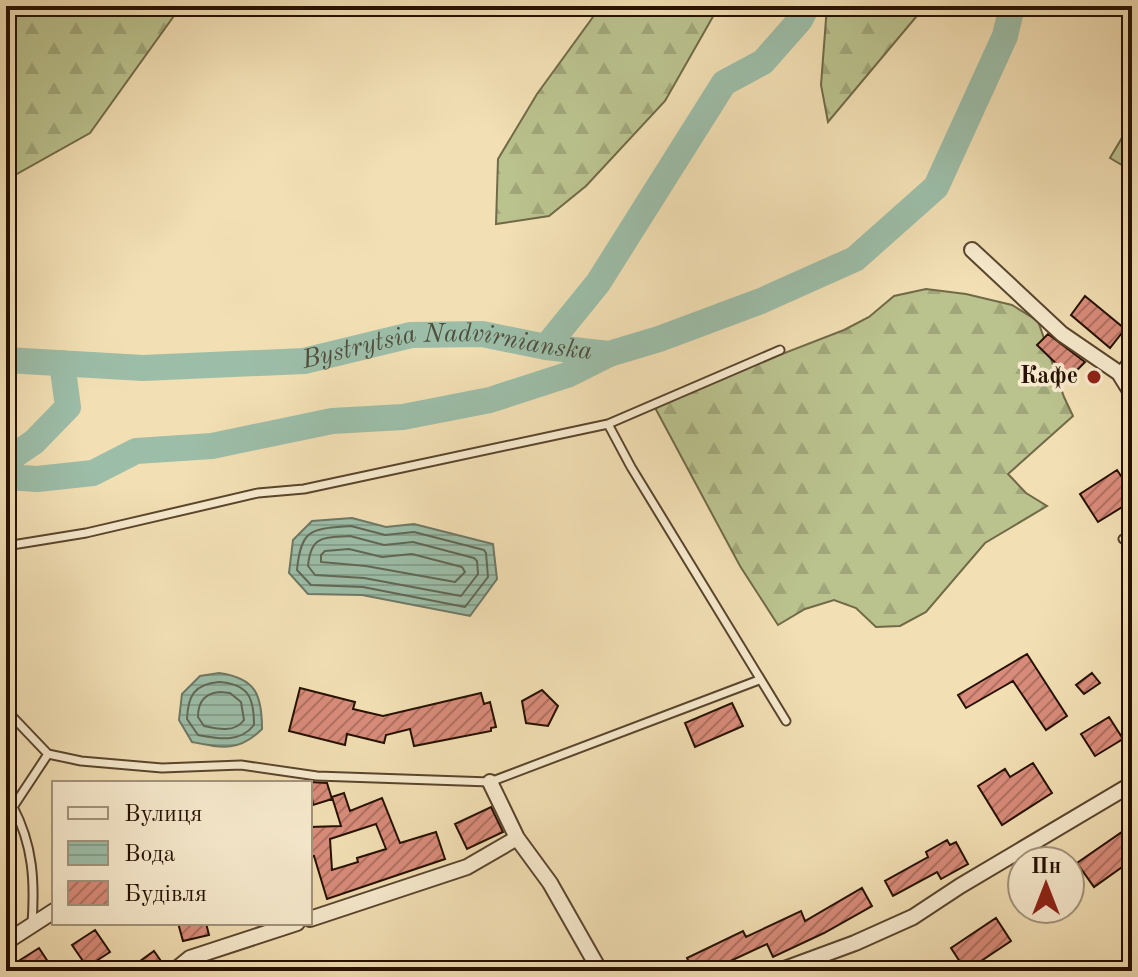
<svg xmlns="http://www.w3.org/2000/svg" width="1138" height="977" viewBox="0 0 1138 977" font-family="'Old Standard TT',serif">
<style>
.grass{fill:#bac28e;stroke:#706a47;stroke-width:2}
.forest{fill:url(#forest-firs);stroke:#706a47;stroke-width:2}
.water{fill:url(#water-rules);stroke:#6d7865;stroke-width:2}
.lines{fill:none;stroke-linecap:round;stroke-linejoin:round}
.shore{stroke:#616754;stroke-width:2}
.river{stroke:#9cbda8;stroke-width:26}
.building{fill:url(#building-hatch);stroke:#261100;stroke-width:2;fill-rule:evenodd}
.service-casing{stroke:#59442d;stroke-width:11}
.minor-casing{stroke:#59442d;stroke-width:18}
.service{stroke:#f7eace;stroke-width:7}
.minor{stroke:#f7eace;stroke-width:14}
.poi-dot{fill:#8f2418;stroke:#f7eace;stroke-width:3}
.labels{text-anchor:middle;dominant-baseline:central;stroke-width:7;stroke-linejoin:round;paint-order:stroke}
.poi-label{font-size:24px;font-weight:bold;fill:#261100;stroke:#f7eace;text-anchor:end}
.water-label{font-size:26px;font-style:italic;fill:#4f4d3b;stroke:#f7eace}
</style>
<defs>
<pattern id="forest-firs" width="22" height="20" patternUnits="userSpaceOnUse" patternTransform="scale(2)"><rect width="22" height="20" fill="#bac28e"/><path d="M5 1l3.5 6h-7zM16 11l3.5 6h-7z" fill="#a0a679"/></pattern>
<pattern id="water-rules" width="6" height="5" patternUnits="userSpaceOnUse" patternTransform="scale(2)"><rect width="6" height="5" fill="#9cbda8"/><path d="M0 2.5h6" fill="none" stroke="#86a18f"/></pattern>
<pattern id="building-hatch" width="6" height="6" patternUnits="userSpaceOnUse" patternTransform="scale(2)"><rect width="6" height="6" fill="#d98c7b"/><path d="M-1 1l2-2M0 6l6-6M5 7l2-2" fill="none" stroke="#b07162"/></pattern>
</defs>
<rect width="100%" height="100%" fill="#f2dfb4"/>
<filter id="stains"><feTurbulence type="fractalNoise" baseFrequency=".0025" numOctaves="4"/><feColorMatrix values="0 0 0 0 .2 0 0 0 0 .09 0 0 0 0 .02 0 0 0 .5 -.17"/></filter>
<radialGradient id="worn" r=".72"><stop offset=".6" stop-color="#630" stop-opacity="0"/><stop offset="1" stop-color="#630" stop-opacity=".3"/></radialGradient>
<path class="grass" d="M1132,121V171L1110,158Z"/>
<path class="forest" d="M6,6H181L90,133L6,180Z
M601,6H719L665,101L586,186L549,216L496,224L498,159L537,94Z
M827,6H922L921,11L828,122L821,85Z
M926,289L966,294L1012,305L1038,321L1064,397L1073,416L1008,474L1026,493L1047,506L985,543L926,612L900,626L876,627L856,608L834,600L805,609L778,625L740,566L653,404L844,330L869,317L894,296Z"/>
<path class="water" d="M352,518L386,527L414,524L493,544L497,579L470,616L362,595L308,594L289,573L293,540L312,521Z
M219,673C256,678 262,695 262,729C239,752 222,748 192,742L179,720L182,694L200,676Z"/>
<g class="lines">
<path class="shore" d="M351,526L385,535L414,532L484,550L486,553L488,577L465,607L363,587L311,585L297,570C301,527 313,529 351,526Z
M350,536L384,545L413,542L474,558L477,561L478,574L461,596L364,578L315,575L308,566C311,535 323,538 350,536Z
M349,549L382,557L412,554L462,567L465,572L455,582L366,566L321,562V555L325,551Z
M219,682C248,684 254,697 254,725C240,743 219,739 198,735L187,719C188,696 194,684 219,682Z
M220,692L230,693L241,702L244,720C235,733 217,729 204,726L198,717C198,702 204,693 220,692Z"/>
<g class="river">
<path d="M546,347L598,283L724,83L763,62L800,20L807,6"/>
<path id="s1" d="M6,360L143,368L304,361L411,335L482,334L546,347L609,354L659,339L761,301L855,259L936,187L1005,36L1012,6"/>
<path d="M6,461L34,442L68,407L62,363"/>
<path d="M6,477L37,479L93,473L136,451L212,446L332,421L403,417L490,400L567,375L609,354"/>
</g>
</g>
<path class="building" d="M1085,296L1125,329L1110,348L1071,315Z
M1048,334L1085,362L1070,377L1037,345Z
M1117,470L1132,492V501L1098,522L1080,494Z
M1027,654L1067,716L1046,730L1013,681L966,708L958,695Z
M1092,673L1100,683L1084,694L1076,685Z
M300,688L355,702L353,709L383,716L481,693L484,704L490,702L496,727L491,728V731L414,746L410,729L386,735L384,743L347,734L345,745L289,731Z
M542,690L558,706L548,726L526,723L522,701Z
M732,703L743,726L695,747L685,723Z
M1109,717L1123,739L1095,756L1081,734Z
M1033,763L1052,793L1002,825L978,786L1005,769L1010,777Z
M310,782L327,783L332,799L313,805Z
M344,793L350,811L382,798L400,843L436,832L445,859L327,899L314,856L310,857V827L341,826L332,797ZM376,824L386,849L357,858L358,862L332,870L330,839Z
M491,807L503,832L467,849L455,824Z
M1132,825V860L1094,887L1077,863Z
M947,840L950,845L956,842L968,864L941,879L937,872L893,896L885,881L928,857L926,852Z
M862,888L872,906L824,933L773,957L767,944L709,971H693L687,958L743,931L746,937L801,911L805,921Z
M996,918L1011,941L966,971L951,948Z
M178,923H206L209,935L183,941Z
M95,930L110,952L87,967L72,945Z
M39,948L54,971H23L17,962Z
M154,951L165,967L164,971H140L136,964Z"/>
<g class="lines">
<g class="service-casing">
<path id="service" d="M1119,372L1132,355
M608,424L631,467L786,721
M1123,539L1132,536
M6,546L86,533L258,493L304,489L608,424L780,350
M6,710L48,754L13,807C33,845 35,881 32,924
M48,754L81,761L162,768L241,765L317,776L490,782L759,680"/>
</g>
<g class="minor-casing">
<path id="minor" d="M972,250L1062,334L1119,373L1132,394
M490,782L517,838L550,883L600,971
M310,919L467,867L517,838
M6,942L54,911
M174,971L190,958L297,923
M779,971L855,943L913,917L960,886L1132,784"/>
</g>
<use href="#service" class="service"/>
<use href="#minor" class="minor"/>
</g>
<circle class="poi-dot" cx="1094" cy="377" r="8"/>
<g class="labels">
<g class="poi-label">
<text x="1078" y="377">Кафе</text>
</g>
<g class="water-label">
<text stroke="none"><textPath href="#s1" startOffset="444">Bystrytsia Nadvirnianska</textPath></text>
</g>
</g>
<rect width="1138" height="977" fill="none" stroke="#f2dfb4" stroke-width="32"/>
<rect x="8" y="8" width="1122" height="961" fill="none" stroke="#261100" stroke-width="4"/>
<rect x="16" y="16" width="1106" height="945" fill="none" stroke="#261100" stroke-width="2"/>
<rect x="52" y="781" width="260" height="144" fill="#f7eace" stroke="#a3937c" stroke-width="2"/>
<rect x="68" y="807" width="40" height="12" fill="#f7eace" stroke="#a3937c" stroke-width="2"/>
<text x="124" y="821" font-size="24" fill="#261100">Вулиця</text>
<rect x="68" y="841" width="40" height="24" fill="url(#water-rules)" stroke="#a3937c" stroke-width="2"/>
<text x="124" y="861" font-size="24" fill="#261100">Вода</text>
<rect x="68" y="881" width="40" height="24" fill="url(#building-hatch)" stroke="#a3937c" stroke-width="2"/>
<text x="124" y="901" font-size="24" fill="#261100">Будівля</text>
<g transform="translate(1046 885)"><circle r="38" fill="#f7eace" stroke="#a3937c" stroke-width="2"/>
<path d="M0-6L14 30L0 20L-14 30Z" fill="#8f2418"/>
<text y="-12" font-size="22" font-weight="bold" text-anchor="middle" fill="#261100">Пн</text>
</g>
<rect width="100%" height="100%" filter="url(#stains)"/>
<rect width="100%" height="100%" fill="url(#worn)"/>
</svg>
